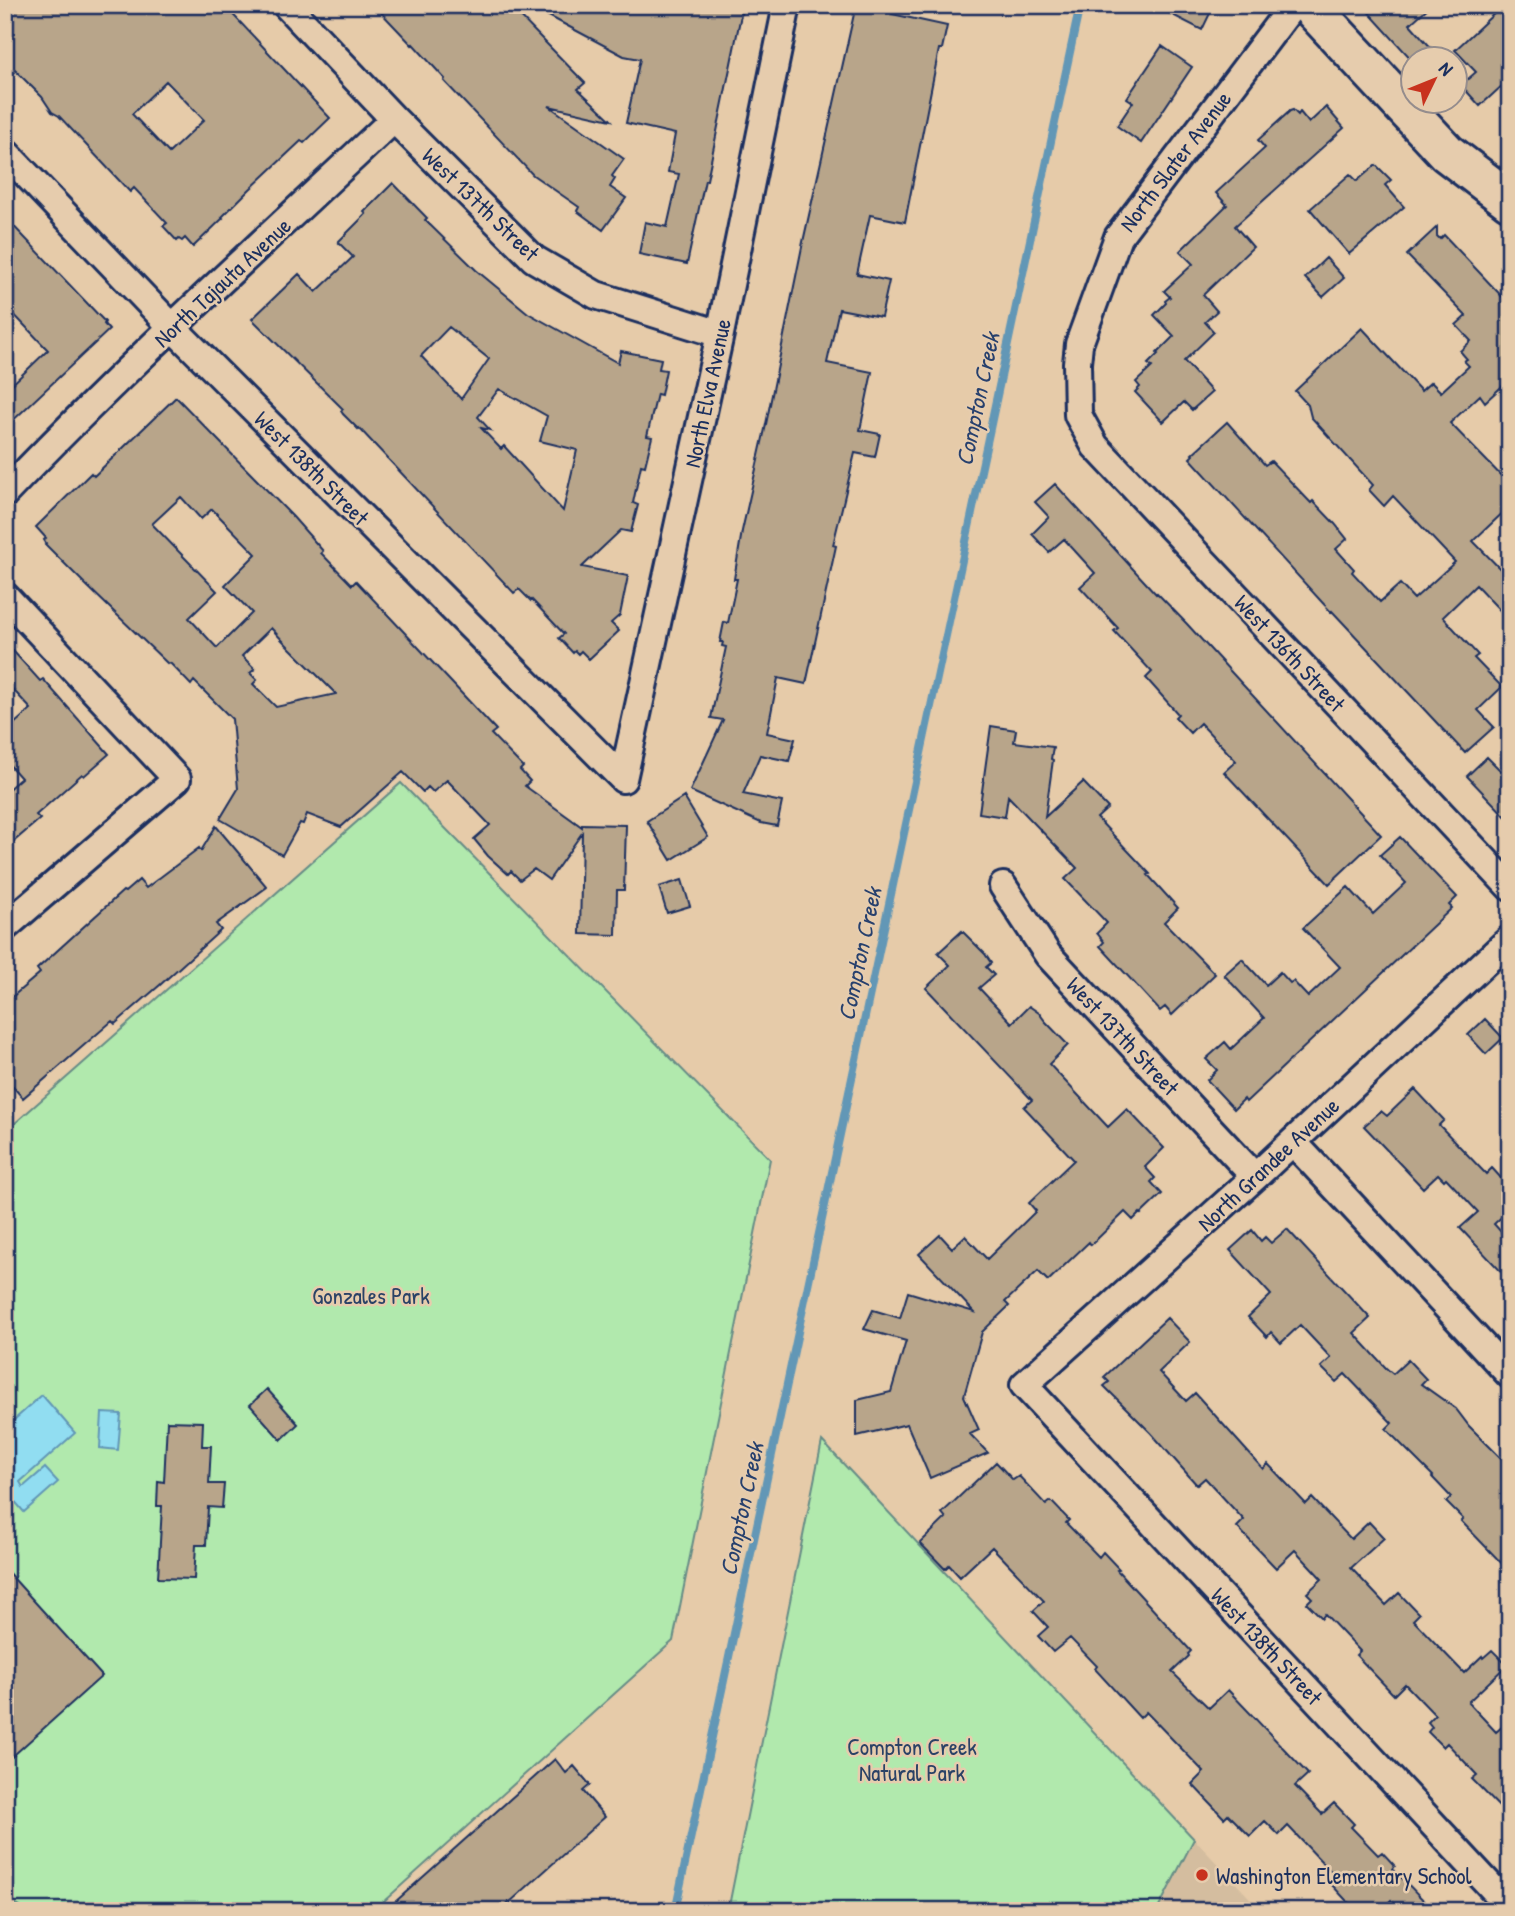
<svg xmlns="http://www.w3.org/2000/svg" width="1515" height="1916" viewBox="0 0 1515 1916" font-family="'Patrick Hand',sans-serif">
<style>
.built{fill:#d4bd9f}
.green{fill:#b1e9ad;stroke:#668c86;stroke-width:2}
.water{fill:#91ddf1;stroke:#6297b6;stroke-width:2}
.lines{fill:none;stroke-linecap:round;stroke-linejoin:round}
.stream{stroke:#6297b6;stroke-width:8}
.building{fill:#b8a58a;stroke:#1b2f5e;stroke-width:2;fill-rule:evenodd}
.street-casing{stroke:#1b2f5e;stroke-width:32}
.secondary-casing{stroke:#1b2f5e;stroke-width:44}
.street{stroke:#e6ccad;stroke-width:26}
.secondary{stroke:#e6ccad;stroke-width:38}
.poi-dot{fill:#c8321e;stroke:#e6ccad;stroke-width:2.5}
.labels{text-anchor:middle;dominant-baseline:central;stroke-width:5;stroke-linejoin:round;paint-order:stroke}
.street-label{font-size:23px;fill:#1b2f5e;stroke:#e6ccad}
.park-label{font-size:23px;fill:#2a4266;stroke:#e6ccad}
.poi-label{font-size:23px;fill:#1b2f5e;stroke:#e6ccad;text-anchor:start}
.water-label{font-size:24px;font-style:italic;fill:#27406d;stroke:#e6ccad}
</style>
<rect width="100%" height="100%" fill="#e6cba9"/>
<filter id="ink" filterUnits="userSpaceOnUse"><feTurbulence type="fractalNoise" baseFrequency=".0143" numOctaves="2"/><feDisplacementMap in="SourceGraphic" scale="14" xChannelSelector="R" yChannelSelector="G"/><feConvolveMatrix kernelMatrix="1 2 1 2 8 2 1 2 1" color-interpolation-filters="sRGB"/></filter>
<g filter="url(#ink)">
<path class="built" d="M1194,1839L1262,1911H1158Z"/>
<path class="green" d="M401,783L770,1159L673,1641L373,1911H27L5,1898V1132Z
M822,1441L1194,1839L1157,1911H728Z"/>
<path class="water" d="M42,1395L75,1433L20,1482L23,1487L45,1468L58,1482L24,1512L5,1490V1428Z
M102,1413L121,1414L118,1450L100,1448Z"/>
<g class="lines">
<path class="stream" d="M675,1911L1080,5"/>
</g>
<path class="building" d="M5,5H224L330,118L304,143L301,141L250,189L222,217L223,218L193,247L185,238L182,241L179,239L177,241L163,226L167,223L134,188L130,192L59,116L52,112L42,97L5,60ZM166,81L204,120L169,153L132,114Z
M374,5H509L585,83L578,89L611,120L549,106L624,159L612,176L615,179L610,187L626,198L603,230L577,211L579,207L533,175L444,81L445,79L413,44L412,45Z
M528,5H743L707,180H705L687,264L639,254L645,222L667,227L679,174L668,172L675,134L626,123L640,59L624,56Z
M856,5H894L892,14L947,26L942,49H939L905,222L870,215L857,274L889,281L881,317L839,309L827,363L872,372L860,430L880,434L875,457L855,453L833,545L836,546L806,684L778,678L767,733L795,739L789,761L760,755L743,794L782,802L777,826L761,823L690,791L723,720L711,718L726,647L722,646L723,642H720L724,622L728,623L737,579H734L742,531L765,429L803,242Z
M1153,5H1214L1202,30Z
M1362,5H1431L1410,24L1434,51L1425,60H1413V61Z
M1497,11L1510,24V73L1501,81L1504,84L1480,106L1461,85L1476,72L1455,50Z
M1162,46L1192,67L1141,143L1117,126L1133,102L1127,98Z
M1326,107L1344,128L1235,226L1253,247L1203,295L1217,311L1205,322L1214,332L1184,361L1212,392L1192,410L1184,402L1163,422L1135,392L1140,387L1136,382L1152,367L1148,364L1158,354L1157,353L1174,336L1154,315L1166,303L1165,301L1170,297L1164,291L1193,264L1180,251L1227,205L1216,193L1265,148L1258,140L1290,111L1293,110L1298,115L1300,112L1309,123Z
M1376,165L1391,180L1385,185L1404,207L1349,254L1310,209L1350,174L1357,181Z
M393,183L427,218L425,220L476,270L528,313L618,363L621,351L661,359L659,369L666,370L661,395L657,394L647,436L652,437L645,466L641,465L633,503L638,505L631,532L621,530L582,567L628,576L620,615L611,623L619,631L589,659L581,651L578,654L575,651L573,653L559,638L564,634L532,600L531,601L519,589L514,593L359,428L358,429L343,414L341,411L343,409L252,319L299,274L316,292L353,257L338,242L366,214L364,212ZM449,327L489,359L461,399L421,356ZM499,389L547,416L540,441L577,450L563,511L504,446L501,449L481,428L490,430L478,417Z
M5,217L105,322L104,324L109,330L5,428V391L48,350L5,305Z
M1437,227V236L1440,239L1444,235L1510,305V379L1485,402L1480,395L1450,423L1510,485V506L1473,541L1510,579V621L1476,585L1443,617L1478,655L1474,658L1502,687L1478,710L1494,727L1465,753L1332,611L1331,612L1190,458L1193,455L1192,454L1227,422L1265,465L1271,461L1311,503L1313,501L1335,524L1347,539L1336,549L1354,569L1352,572L1380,602L1400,584L1414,599L1455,562L1393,496L1384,506L1369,490L1373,485L1311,417L1308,405L1295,391L1362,328L1421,391L1431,382L1441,392L1469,366L1464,361L1467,359L1460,351L1471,341L1456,325L1466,316L1407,255Z
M1326,258L1344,278L1323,297L1305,278Z
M176,397L293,517L323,551L321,553L352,585L356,581L496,730L491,734L523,767L520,770L530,781L525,786L582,827V824L626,825L624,890H617L616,935L580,934L582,833L549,880L534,869L520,880L511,871L508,874L488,856L474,839L490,825L447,780L433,792L428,787L423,792L403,772L341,827L307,814L303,824L300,823L282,855L220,819L238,789L232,719L194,681L191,685L170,663L168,664L83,582L45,544L46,543L44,540L46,538L36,527L91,473L94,476ZM181,497L201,519L212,509L256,554L225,585L252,613L217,648L189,618L217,591L152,524ZM271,628L284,642L336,694L276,707L253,684L257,680L250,673L255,669L242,656Z
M1055,484L1156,594L1157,593L1187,624L1381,835L1329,884L1224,772L1236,761L1200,723L1190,733L1175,717L1178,714L1146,678L1152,672L1114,631L1118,628L1080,587L1095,573L1064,539L1049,552L1032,534L1049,517L1035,502Z
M5,642L40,681L43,679L109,754L84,776L82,774L36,815L40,819L5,849V792L21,778L5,760V732L31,709L5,681Z
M991,726L1016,730L1014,742L1053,747L1051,759L1053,760L1045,817L1083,782L1108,808L1097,818L1150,874L1148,875L1178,908L1164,922L1215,974L1172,1015L1165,1007L1160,1011L1100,946L1104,942L1097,933L1107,923L1065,879L1077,868L1008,796L1005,817L979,813Z
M1487,757L1510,780V821L1467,776Z
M684,797L708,837L671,860L647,821Z
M216,826L267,887L216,924L221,930L160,985L115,1024L112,1021L23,1098L5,1078V1003L40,973L37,969L123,891L125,892L139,880L146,888L199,848L201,851Z
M1400,837L1457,897L1449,905L1452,908L1246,1102L1244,1099L1234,1109L1207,1080L1217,1070L1206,1059L1225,1042L1231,1049L1264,1018L1224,975L1242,959L1266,985L1280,972L1290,983L1293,981L1308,997L1340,967L1303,928L1348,887L1373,914L1406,883L1380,855Z
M682,880L690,906L667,913L659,887Z
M962,931L985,954L991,963L986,967L994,975L979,988L1012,1023L1029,1006L1039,1013L1045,1021L1068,1045L1049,1064L1108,1127L1127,1109L1164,1148L1145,1167L1155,1178L1151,1182L1162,1194L1141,1214L1140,1213L1133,1220L1125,1212L1091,1245L1089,1242L1048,1281L1038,1271L1005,1302L1009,1306L982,1332L964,1396L979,1430L970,1434L988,1453L930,1478L907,1424L857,1436V1400L891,1392L906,1341L864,1329L873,1310L900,1318L908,1292L974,1312L919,1254L940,1235L952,1248L965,1236L987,1259L1036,1211L1029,1203L1074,1160L1024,1107L1032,1100L926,988L950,965L938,953Z
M1485,1019L1503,1038L1486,1054L1468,1035Z
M1415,1089L1444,1120L1439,1125L1486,1174L1492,1168L1510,1188V1209L1494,1224L1510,1242V1281L1460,1228L1478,1212L1446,1178L1444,1180L1438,1174L1423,1188L1364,1126L1381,1111L1387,1116Z
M1287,1229L1370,1318L1354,1333L1386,1368L1393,1374L1408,1360L1426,1379L1421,1384L1456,1409L1469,1426L1510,1467V1572L1461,1521L1463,1519L1446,1502L1451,1497L1432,1477L1433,1476L1386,1429L1392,1423L1345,1374L1336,1382L1321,1367L1331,1358L1300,1325L1281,1343L1271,1332L1267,1337L1248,1317L1271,1295L1230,1250L1252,1230L1261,1241L1265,1237L1271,1243Z
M1167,1318L1190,1342L1159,1372L1186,1401L1195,1393L1263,1469L1268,1464L1306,1504L1312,1498L1351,1539L1369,1522L1384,1538L1351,1568L1386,1605L1399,1593L1419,1614L1413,1620L1464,1673L1482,1656L1483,1658L1492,1650L1507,1665L1468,1702L1496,1732L1510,1720V1818L1472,1779L1477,1775L1447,1743L1443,1747L1428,1732L1432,1727L1428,1722L1435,1715L1405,1684L1394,1695L1356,1655L1360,1651L1325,1614L1322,1618L1307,1603L1312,1598L1307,1593L1322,1579L1295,1550L1276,1568L1237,1527L1244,1520L1205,1478L1197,1485L1151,1433L1104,1386L1109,1382L1104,1377Z
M267,1389L298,1424L281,1440L250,1405Z
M167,1421L203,1422L202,1446H211L209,1484H224L222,1508L208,1507L206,1545H196L194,1579L158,1578L162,1506H157L158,1481L164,1482Z
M996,1462L1013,1480L1019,1476L1046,1505L1051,1501L1069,1520L1066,1523L1099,1557L1103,1552L1119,1569L1117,1570L1191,1651L1188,1654L1189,1656L1172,1672L1209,1708L1228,1690L1308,1774L1295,1786L1322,1814L1334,1803L1354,1824L1351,1827L1378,1855L1382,1852L1395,1866L1393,1869L1434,1911H1401L1391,1900L1380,1911H1356L1332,1885L1338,1879L1288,1826L1279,1835L1265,1821L1250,1836L1228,1814L1224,1818L1192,1784L1204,1772L1146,1712L1140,1718L1095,1669L1097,1666L1070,1638L1053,1652L1038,1636L1048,1627L1033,1611L1044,1601L992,1547L960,1577L949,1565L945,1569L920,1543L946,1518L942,1513Z
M5,1569L102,1676L5,1763Z
M555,1759L566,1773L574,1766L590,1785L583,1791L605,1817L500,1911H385Z"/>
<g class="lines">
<g class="street-casing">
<path id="street" d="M286,5L394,119L534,259L596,295L720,334
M1293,5L1118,237L1079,344L1077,363L1078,415L1095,446L1510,887
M5,152L173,328L623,779
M5,493C129,363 264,242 394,119
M5,596L177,779L5,927
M623,779L720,334L787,5
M1003,886L1048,955L1255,1177
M1510,939L1255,1177L1024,1385L1510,1907
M1293,1142L1510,1375"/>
</g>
<g class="secondary-casing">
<path id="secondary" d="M1309,5L1447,153L1510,201"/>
</g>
<use href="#street" class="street"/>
<use href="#secondary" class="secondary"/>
</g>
</g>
<circle class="poi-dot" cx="1202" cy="1875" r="7"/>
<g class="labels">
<g class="street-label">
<text transform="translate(1175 161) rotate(-53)">North Slater Avenue</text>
<text transform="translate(481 204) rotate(44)">West 137th Street</text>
<text transform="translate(222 282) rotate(-43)">North Tajauta Avenue</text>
<text transform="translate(707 393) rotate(-78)">North Elva Avenue</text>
<text transform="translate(312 468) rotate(45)">West 138th Street</text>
<text transform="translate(1290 653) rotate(47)">West 136th Street</text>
<text transform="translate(1123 1036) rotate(47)">West 137th Street</text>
<text transform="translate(1268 1164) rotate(-43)">North Grandee Avenue</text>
<text transform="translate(1267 1646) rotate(47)">West 138th Street</text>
</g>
<g class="park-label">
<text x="371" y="1295">Gonzales Park</text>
<text x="912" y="1746">Compton Creek<tspan x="912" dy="26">Natural Park</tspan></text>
</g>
<g class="poi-label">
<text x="1216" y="1875">Washington Elementary School</text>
</g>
<g class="water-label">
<text transform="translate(977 399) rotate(-78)">Compton Creek</text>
<text transform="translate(859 954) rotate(-78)">Compton Creek</text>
<text transform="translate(741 1509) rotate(-78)">Compton Creek</text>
</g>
</g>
<rect width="1515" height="1916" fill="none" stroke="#e6ccad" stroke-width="28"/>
<rect x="14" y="14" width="1487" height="1888" fill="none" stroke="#1b2f5e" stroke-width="2.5" filter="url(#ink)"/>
<g transform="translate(1434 80) rotate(47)"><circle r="33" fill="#e6ccad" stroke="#958d8d" stroke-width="2"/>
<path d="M0-5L12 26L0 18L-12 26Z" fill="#c8321e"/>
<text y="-10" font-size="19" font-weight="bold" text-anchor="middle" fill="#1b2f5e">N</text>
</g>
</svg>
